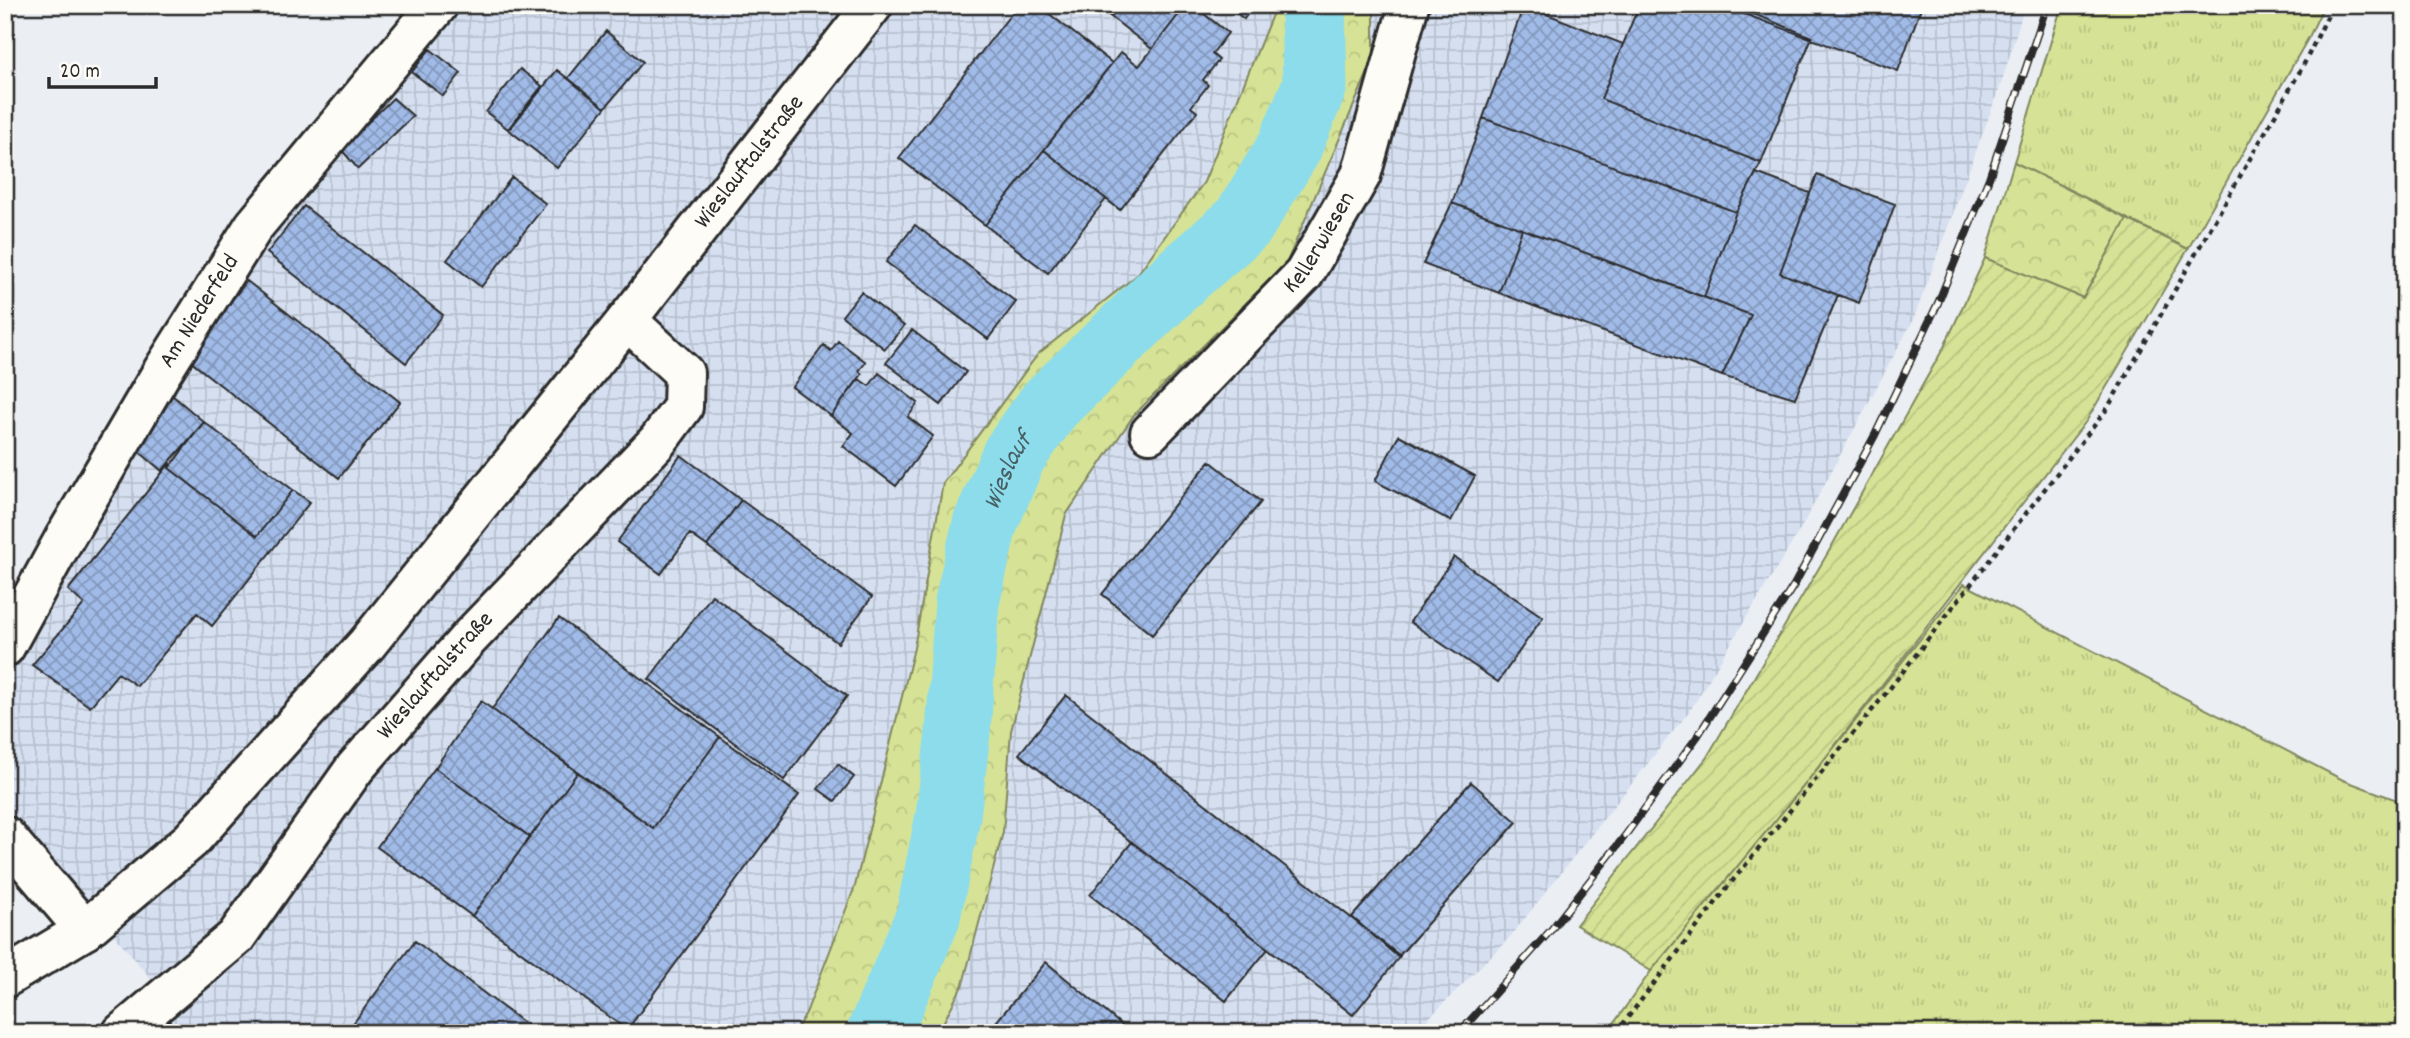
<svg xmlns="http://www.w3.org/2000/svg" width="2410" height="1038" viewBox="0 0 2410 1038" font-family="Dekko,sans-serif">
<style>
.industrial{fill:url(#industrial-grid)}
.grass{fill:url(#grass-tufts);stroke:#808760;stroke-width:2}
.forest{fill:url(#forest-crowns);stroke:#808760;stroke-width:2}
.garden{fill:url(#garden-furrows);stroke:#808760;stroke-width:2}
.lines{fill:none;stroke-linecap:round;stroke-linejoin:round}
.river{stroke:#8ddceb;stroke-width:65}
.building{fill:url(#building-cross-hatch);stroke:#2b2b2b;stroke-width:2}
.minor-casing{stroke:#2b2b2b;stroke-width:44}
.path{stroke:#2b2b2b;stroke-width:4.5;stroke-dasharray:5 5;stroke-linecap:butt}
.minor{stroke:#fdfcf7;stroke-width:38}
.rail-casing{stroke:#2b2b2b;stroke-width:8}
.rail{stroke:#fdfcf7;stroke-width:5;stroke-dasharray:16;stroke-linecap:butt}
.labels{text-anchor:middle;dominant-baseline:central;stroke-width:6;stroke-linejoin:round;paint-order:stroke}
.street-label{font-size:24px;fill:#2b2b2b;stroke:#fdfcf7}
.water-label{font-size:26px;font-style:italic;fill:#486065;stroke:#fdfcf7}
</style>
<defs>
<pattern id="industrial-grid" width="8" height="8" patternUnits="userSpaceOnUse" patternTransform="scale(1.75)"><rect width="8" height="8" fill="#d5dff0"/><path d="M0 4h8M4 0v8" fill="none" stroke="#b7c0ce"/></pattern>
<pattern id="grass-tufts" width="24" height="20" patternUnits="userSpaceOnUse" patternTransform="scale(1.75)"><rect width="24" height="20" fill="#d6e396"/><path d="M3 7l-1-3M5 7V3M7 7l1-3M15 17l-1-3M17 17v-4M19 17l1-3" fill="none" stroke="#b8c381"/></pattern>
<pattern id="forest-crowns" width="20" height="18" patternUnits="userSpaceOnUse" patternTransform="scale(1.75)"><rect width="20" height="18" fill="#d6e396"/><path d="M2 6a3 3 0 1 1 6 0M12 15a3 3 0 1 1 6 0" fill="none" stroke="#b8c381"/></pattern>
<pattern id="garden-furrows" width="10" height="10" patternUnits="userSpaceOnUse" patternTransform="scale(1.75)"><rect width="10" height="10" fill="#d6e396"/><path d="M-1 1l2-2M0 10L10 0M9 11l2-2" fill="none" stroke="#b8c381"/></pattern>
<pattern id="building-cross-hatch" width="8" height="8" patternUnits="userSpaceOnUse" patternTransform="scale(1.75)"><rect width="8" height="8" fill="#a1bbe8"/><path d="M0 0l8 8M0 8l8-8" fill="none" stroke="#8398bc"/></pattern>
</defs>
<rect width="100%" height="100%" fill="#ebeff4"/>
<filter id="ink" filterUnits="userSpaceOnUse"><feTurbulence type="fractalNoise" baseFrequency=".0143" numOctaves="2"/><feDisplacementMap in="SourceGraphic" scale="14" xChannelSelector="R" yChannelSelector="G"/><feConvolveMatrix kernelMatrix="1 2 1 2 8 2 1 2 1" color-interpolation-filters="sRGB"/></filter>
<g filter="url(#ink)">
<path class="industrial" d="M453,5H1276L1204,182L1137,275L1038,354L943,483L914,648L855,886L806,1013L794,1033H95L153,981L5,805V675L163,380L433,26Z
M1374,5H2025L2001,84L1914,318L1801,528L1691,709L1510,937L1414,1033H938L963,984L1003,832L1011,731L1066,515L1134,415L1287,262L1374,58Z"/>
<path class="grass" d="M2062,5H2324L2310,35L2188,249L2014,162Z
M1964,584L2343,780L2405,803V1033H1607L1651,971L1802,788Z"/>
<path class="forest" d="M1276,5H1374V58L1287,262L1134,415L1066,515L1011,731L1003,832L963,984L938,1033H794L806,1013L855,886L914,648L943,483L1038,354L1137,275L1204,182Z
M2014,162L2127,219L2083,298L1985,258Z"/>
<path class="garden" d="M2127,219L2188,249L2087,420L1802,788L1651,971L1576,925L1707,757L1829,551L1944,347L1985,258L2083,298Z"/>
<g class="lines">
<path class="river" id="s1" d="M879,1033L928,917L948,816L958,733L967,602L985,524L1014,455L1050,404L1184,274L1243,223L1289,148L1315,85L1313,5"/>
</g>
<path class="building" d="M1018,5H1038L1112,63L985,225L899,158Z
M1096,5H1120L1111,17Z
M1120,5H1186L1152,49L1111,17Z
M1186,5H1193L1228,33L1212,54L1219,60L1203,80L1208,85L1191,107L1197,112L1120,210L1044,150L1121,52L1139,66Z
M1226,5H1251V9L1244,19Z
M1524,5L1623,44L1601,99L1761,163L1736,212L1483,118Z
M1639,5H1731L1812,37L1761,163L1601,99Z
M1720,5H1922L1898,71Z
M606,31L643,62L605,108L568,78Z
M430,49L461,73L443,96L412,72Z
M520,69L542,86L508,129L486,112Z
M557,70L605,108L557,168L509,130Z
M393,98L413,116L358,169L341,149Z
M1483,118L1736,212L1704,297L1452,203Z
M1044,150L1106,199L1048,273L985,225Z
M1756,173L1810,193L1780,273L1838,295L1795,398L1722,376L1751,315L1704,297L1736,212Z
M1817,175L1895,204L1859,303L1780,273Z
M512,177L546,204L481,287L447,260Z
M1452,203L1522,229L1499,293L1423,264Z
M304,206L443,315L406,363L267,253Z
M915,225L1016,302L988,339L886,262Z
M1522,229L1751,315L1722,376L1499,293Z
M247,281L400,402L339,478L186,358Z
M861,292L904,326L885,349L842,316Z
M912,330L966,372L941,405L886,363Z
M838,341L866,362L859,371L862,374L831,416L792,387L824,345L831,351Z
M879,373L918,403L908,417L933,436L896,486L843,446L853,433L831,416L859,379L869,386Z
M171,394L204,422L162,471L129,443Z
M204,422L293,490L257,536L169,468Z
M1399,435L1475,476L1451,521L1375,481Z
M681,455L741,500L707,546L690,534L661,574L617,542Z
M1210,461L1261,502L1152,635L1102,594Z
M170,463L169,468L257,536L293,490L310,502L212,626L197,613L137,686L118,673L90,707L32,665L84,604L68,590Z
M741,500L872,597L838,643L707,546Z
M1454,557L1543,617L1498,682L1410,622Z
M712,595L847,696L784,780L649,679Z
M559,618L720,737L653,828L492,709Z
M1066,695L1400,956L1353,1015L1019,754Z
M481,701L578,772L530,837L435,768Z
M720,737L799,795L627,1030L472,916L578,772L653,828Z
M838,764L854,777L835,801L818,789Z
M435,768L530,837L472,916L377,847Z
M1471,782L1517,822L1398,957L1352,917Z
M1132,842L1268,949L1226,1001L1090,895Z
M415,941L537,1033H363L352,1025Z
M1046,962L1131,1033H987Z"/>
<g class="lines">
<g class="minor-casing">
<g id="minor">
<path id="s2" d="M1150,433L1304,274L1361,175L1409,5"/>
<path id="s3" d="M5,647L64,539L162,372L254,226L438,5"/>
<path d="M5,836L85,930"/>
<path id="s4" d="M5,978L85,930L191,840L367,644L627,320L873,5"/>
<path id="s5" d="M122,1033L236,937L355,768L469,638L657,442L683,407L684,373L627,320"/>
</g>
</g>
<path class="path" d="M1616,1033L1730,884L1887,692L2107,409L2303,66L2333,5"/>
<use href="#minor" class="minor"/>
<g class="rail-casing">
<path id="rail" d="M1459,1033L1551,930L1624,837L1697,737L1794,585L1875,435L1938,303L1989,178L2047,5"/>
</g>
<use href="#rail" class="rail"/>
</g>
</g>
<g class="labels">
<g class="street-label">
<text stroke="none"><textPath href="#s4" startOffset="1111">Wieslauftalstraße</textPath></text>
<text stroke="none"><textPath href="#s2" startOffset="256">Kellerwiesen</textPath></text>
<text stroke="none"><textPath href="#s3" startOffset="388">Am Niederfeld</textPath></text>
<text stroke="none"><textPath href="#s5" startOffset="478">Wieslauftalstraße</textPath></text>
</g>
<g class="water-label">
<text stroke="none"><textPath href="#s1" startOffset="581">Wieslauf</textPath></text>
</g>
</g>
<rect width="2410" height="1038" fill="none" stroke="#fdfcf7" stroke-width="28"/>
<rect x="14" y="14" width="2382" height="1010" fill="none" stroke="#2b2b2b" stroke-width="2.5" filter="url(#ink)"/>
<path d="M49 77v10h107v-10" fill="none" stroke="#2b2b2b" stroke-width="3.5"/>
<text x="60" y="77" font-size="21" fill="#2b2b2b" stroke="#fdfcf7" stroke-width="5" paint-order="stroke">20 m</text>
</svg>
